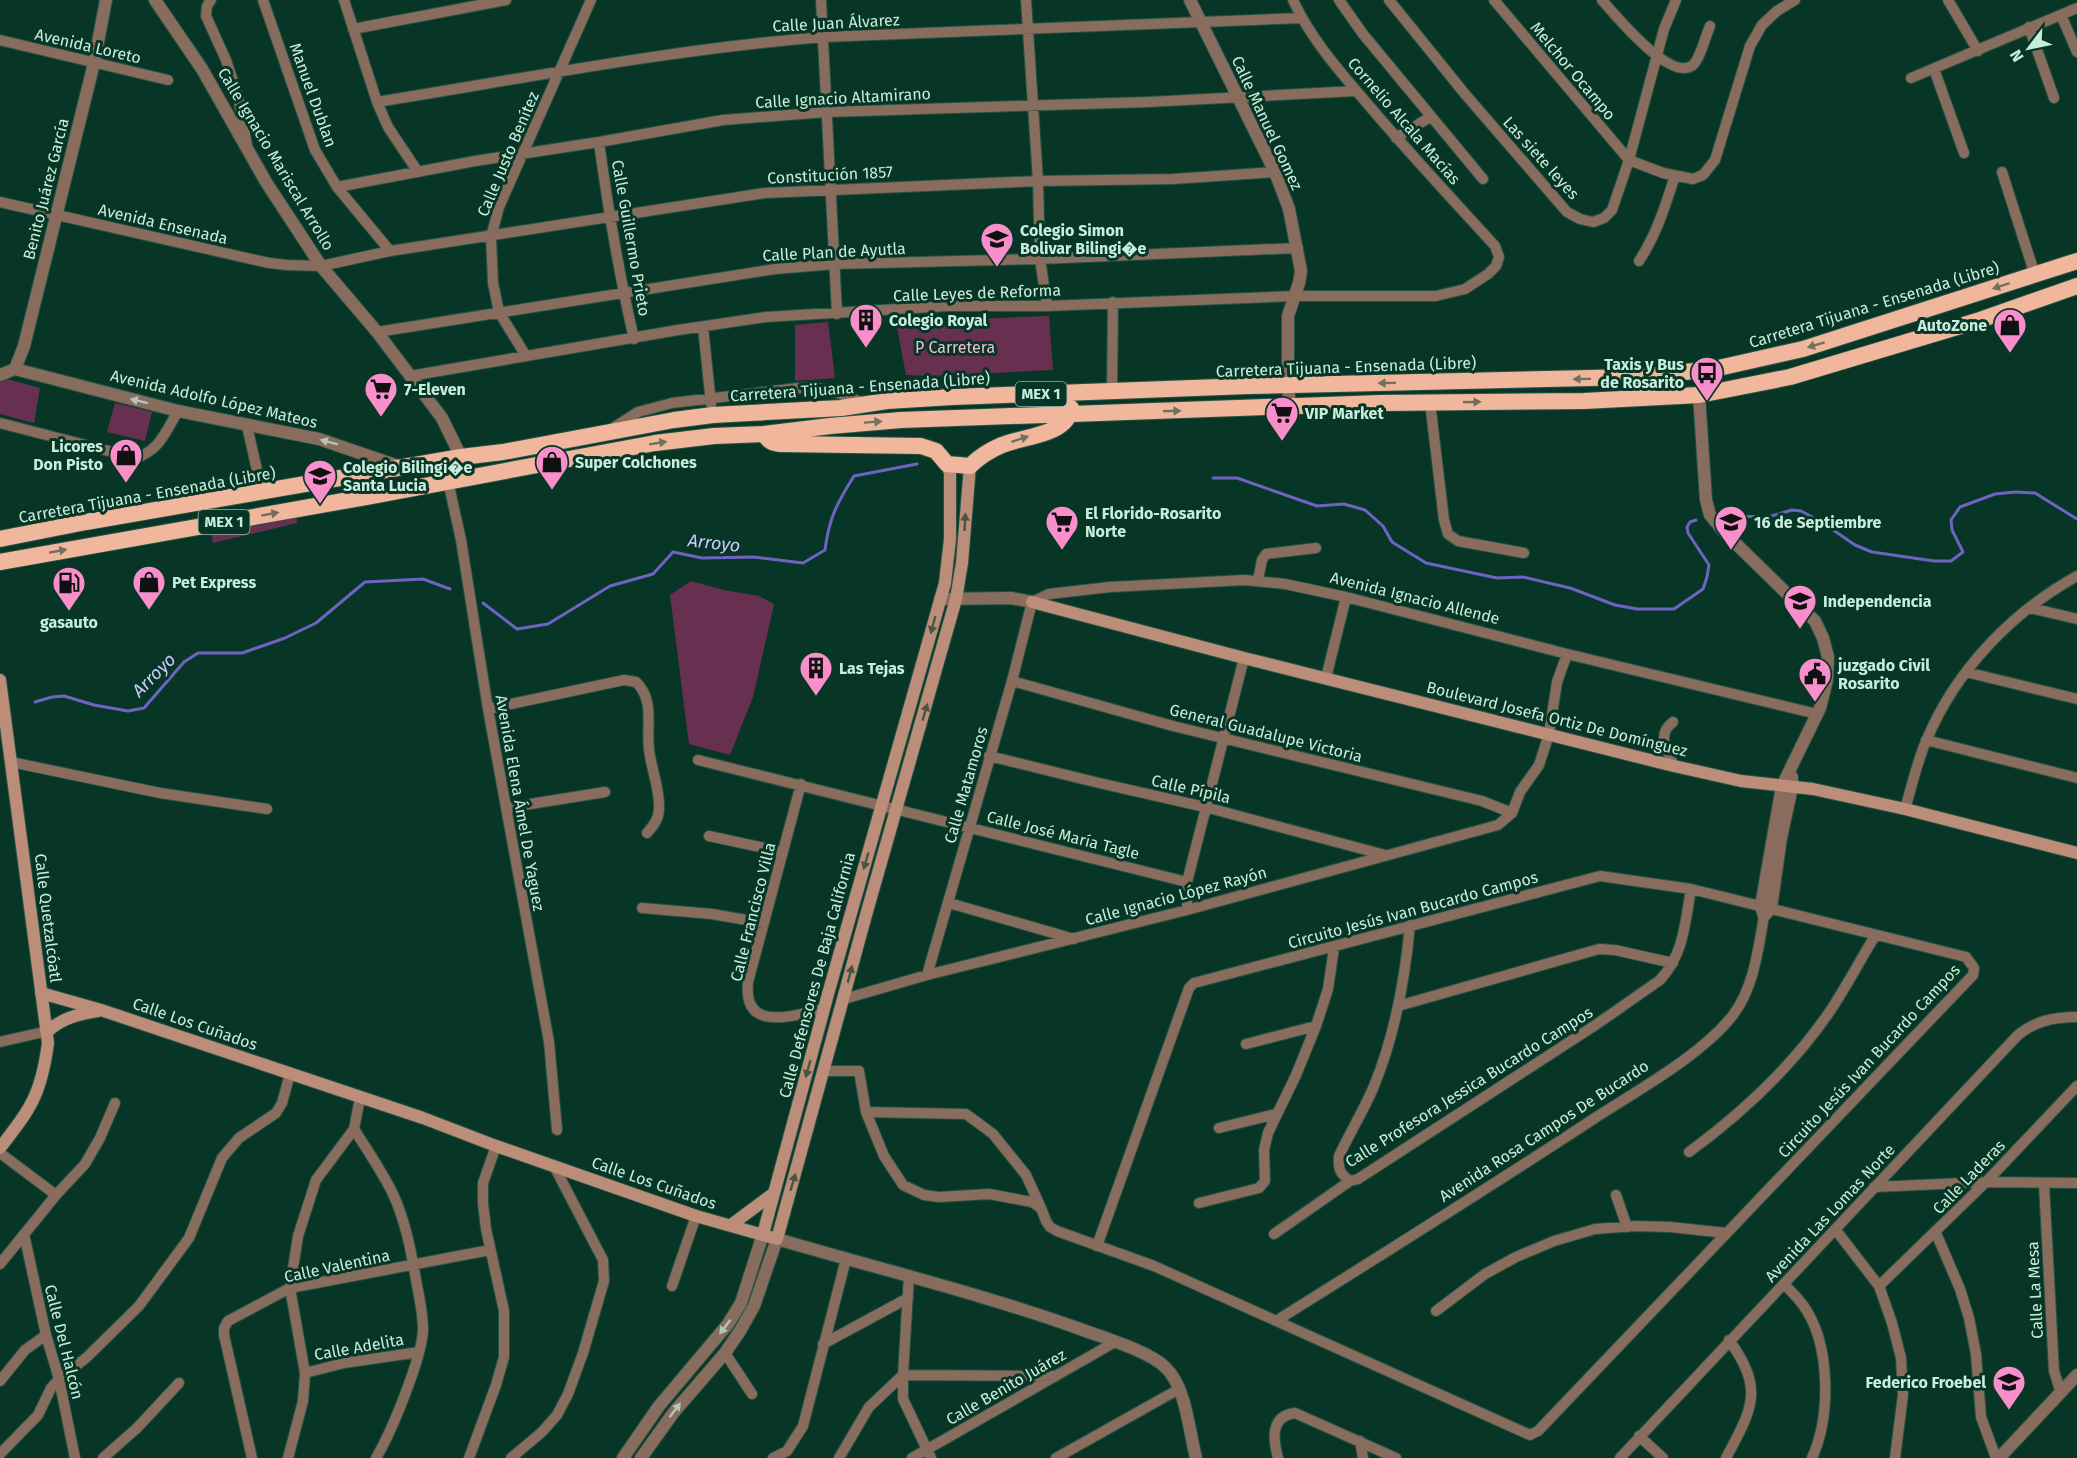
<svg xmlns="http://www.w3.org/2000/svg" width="2077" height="1458" viewBox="0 0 2077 1458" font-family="'Fira Sans',sans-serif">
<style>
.green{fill:#683050}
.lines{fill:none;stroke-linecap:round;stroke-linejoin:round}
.stream{stroke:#6f63c2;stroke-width:3}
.minor-casing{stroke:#265344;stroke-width:12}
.tertiary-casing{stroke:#265344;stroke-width:14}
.secondary-casing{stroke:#265344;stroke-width:14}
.trunk-casing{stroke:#265344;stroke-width:18}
.minor{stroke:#886c5e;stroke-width:10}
.tertiary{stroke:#886c5e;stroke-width:12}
.secondary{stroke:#bc8e79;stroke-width:12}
.trunk{stroke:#f1b79c;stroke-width:16}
.oneway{fill:#70705c}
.oneway2{fill:#b4c7b7}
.oneway3{fill:#465544}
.labels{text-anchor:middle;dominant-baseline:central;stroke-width:6;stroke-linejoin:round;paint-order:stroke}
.shield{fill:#073627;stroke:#8db7a6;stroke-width:1.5}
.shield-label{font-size:15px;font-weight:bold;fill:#c7eedd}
.street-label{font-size:16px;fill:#c7eedd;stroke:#073627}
.poi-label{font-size:16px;font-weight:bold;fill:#c7eedd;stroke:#073627;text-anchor:start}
.park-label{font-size:16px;fill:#f1bdd8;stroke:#073627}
.water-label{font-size:18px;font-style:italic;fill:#cbc9fb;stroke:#073627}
</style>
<rect width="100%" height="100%" fill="#073627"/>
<path class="green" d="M1049,316L1053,370L929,376L906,375L896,322Z
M828,322L835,378L795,381V325Z
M0,377L40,388L34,423L0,414Z
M115,403L152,412L145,441L107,432Z
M296,516L297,523L213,543L211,533Z
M691,581L724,590L759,596L774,604L753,697L730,755L689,744L670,595Z"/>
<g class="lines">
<path class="stream" d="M1213,478H1237L1317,506L1344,504L1365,510L1383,526L1392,542L1426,563L1497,578L1523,577L1570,588L1615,605L1637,609H1674L1703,589L1707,577L1709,565L1688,533L1687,527L1690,522L1696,520
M1735,516L1768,517L1792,510L1801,511L1820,521L1855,545L1872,552L1934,561H1951L1963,552L1952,530L1951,520L1960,507L1995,494L2015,492L2035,493L2077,519
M483,603L517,629L548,624L610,586L653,574L673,552L702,558L753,557L803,563L825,550C829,518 837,503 854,476L917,464
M35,702L52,697L64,696L94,705L128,711L144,708L184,662L198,653H242L285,638L316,623L365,582L423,579L450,589"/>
<g class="minor-casing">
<path id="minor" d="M211,0L207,6L206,16L226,60L238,96L247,145
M263,0L315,150L337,187L390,251
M344,0L377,102L388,127L418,172
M821,0L837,314
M1026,0L1038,181L1040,259L1047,306
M1339,0L1363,34L1483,179
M1389,0L1465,94L1567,212L1580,219L1593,222L1604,218L1612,210L1629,160L1664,29L1676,0
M1494,0L1629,160L1663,173L1693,179L1703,175L1715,160L1750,46L1762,25L1777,11L1795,0
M1602,0C1615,15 1671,83 1693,65C1700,59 1706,35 1710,26
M1948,0L1978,51
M2061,15L2077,52
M2029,27L2054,98
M353,29L506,0
M0,40L168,80
M1934,69L1964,153
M1911,78L2077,8
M377,102C526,78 673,49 824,37L1301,18
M1396,138L1430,117
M599,142C608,209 619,274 634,339
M2002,172L2035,275
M337,187L475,161L599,142L723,120L827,112L1148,102L1356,91
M0,202L269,263L287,265L321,266L390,251L765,193L1038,181L1173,179L1275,172
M1639,261C1657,234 1665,206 1675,176
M703,327L711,404
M377,332L775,269L835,264L1040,259L1298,248
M526,356L499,312L493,283L491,237L499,207L591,0
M410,376L678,330L766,317L948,306H1047L1294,296H1436L1465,289L1488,274L1496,266L1499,257L1495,246C1453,200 1411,155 1371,108C1343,75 1311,40 1293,0
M1112,391L1113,302
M1430,402L1444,520L1448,534L1458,541L1524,553
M0,423L136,458C160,450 166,431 178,411
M247,426L262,492
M613,428L638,412L672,403L798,388C824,386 840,393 863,403
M448,481L461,540L488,709L549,1042L557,1130
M1258,580L1262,560L1266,554L1316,548
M2030,608L2077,619
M1966,672L2077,699
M1326,678L1346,597
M1012,681L1173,726L1482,801L1512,813
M488,709L624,680L636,682C655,700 646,726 649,749C651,769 660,788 659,809C659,819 653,826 647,833
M1673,722C1656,735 1667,749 1674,766
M1926,740L2077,778
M989,756L1099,783L1205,807L1385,855
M698,760L1187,882
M11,762L160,793L267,809
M801,784L748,982C743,1034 793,1015 824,1009
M506,808L605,792
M1905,809C1912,786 1917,761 1927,739C1956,670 2012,612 2077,576
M709,836L783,852
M949,903L1074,939
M642,908L712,914L764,923
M1187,910V882L1244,658
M1410,925C1405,979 1395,1035 1374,1086C1364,1110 1350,1132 1339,1156C1338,1168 1339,1173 1350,1181L1358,1179L1597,1024L1660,980C1684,954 1685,923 1691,889
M927,975L1012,681L1032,602L1049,594L1110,587L1245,580L1285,584L1346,597L1567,654L1817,714
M844,999L927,975L1187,910L1498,825L1512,813L1520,792L1539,765L1549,734L1557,682L1567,654
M1398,1006L1599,949L1615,950L1673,963
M0,1042L48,1031
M1246,1044L1316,1026
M824,1071H859L866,1112L884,1156L903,1185L924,1195L939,1197L989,1194L1032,1202L1041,1208L1046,1221L1050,1227L1057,1231L1154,1266L1530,1435L1538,1431L1973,975L1974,968L1966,957L1691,889L1600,876L1194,983L1189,988L1097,1246
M866,1112L966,1114L993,1134L1026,1175L1041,1208
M1219,1128L1276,1114
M354,1129C367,1150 381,1170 392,1192C405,1219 411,1250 416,1280C419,1296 423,1313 423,1330C422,1358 391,1433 376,1458
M1689,1152C1742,1113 1790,1069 1828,1014C1845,989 1859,962 1875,936
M0,1153L56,1195
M2044,1184L2054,1371L2061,1393
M1874,1187L1986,1182L2077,1183
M1616,1195L1627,1227
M1199,1203L1259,1188L1265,1181L1264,1150L1268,1133L1296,1075L1316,1026L1328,989L1334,948
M1835,1229L1879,1286L1892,1323L1901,1358L1903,1395L1895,1458
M1936,1233L1960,1289L1969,1318L1976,1354L1981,1417L1996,1458
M24,1234L46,1335L59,1379L75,1458
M1274,1234L1350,1181
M0,1264L56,1195L85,1164L100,1138L115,1103
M909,1275L903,1375V1399L931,1458
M1784,1284C1791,1291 1797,1297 1803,1305C1831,1344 1831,1416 1812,1458
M672,1286L696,1216
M1879,1286L1986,1182L2077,1086
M1436,1311L1485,1274L1516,1257L1554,1241L1595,1229L1634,1226L1670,1227L1726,1233
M1276,1321C1383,1254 1490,1187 1595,1118C1638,1090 1702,1055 1733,1015C1754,987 1758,950 1764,916
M823,1344L908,1298
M725,1353L752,1394
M305,1373L344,1363L419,1352
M0,1381L25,1350L46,1335
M1639,1436L1663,1458
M1360,1441L1363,1458
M0,1454L38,1415L51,1388L59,1379L86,1358L139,1306L189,1238L222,1158L239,1138L276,1113L282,1103L290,1074
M103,1458L137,1428L179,1383
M252,1458L224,1335V1328L228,1321L290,1288L490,1250
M288,1458L303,1401L305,1373L290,1288L298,1236L316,1180L354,1129L360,1098
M469,1458L496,1385L504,1357V1311L486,1229L483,1203V1183L496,1146
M511,1458L542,1432L557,1415L568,1394L583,1353L604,1281L603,1260L554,1166
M773,1458L787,1451L803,1426L846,1259
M839,1458L869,1407L903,1375L1056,1376
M912,1458L1115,1342
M1056,1458L1179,1389
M1278,1458C1273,1439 1270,1416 1295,1413L1396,1458
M1620,1458L2017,1036C2034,1021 2054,1017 2077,1017
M1726,1458C1752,1409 1765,1390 1729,1340"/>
</g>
<g class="tertiary-casing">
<path id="tertiary" d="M155,0L202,69L266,182L321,266L377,332L442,418L461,457
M1190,0L1275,172L1289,209L1301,271L1299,283L1288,316V386L1290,406
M15,369L178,411L319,439L401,467
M0,375L15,369L24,346L94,63L106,0
M1699,395L1706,500L1710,515L1726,534L1815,621L1823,638L1828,657L1827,680L1820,708L1782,786L1761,906L1764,916
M940,599L1011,598L1032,602
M1764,916L1771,908L1781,838L1792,787V777
M623,1458L659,1406L728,1324L741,1303L763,1234
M641,1458L674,1412L725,1353L740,1331L754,1306L777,1239C879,1269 983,1294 1083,1330C1105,1338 1151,1352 1166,1368C1186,1387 1189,1431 1196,1458
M1999,1458L2077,1375"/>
</g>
<g class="secondary-casing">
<path id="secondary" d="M1032,602L1244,658L1674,766L1741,781L1813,789L1905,809L2077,853
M0,680L48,1043C41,1095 31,1108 0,1148
M41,993L101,1010L423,1118L496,1146L696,1216L777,1239L868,908L956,599L962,563L970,466
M48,1031C62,1018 79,1014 98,1011
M731,1225L774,1193
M763,1234L828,994L945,583L950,539V473L947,464"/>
</g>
<g class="trunk-casing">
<path id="trunk" d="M765,435C769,442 773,443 781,444L921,446L936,451L947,464L970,466C979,457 990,450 1002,445C1023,436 1067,436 1071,408
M0,539L86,522L461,457L503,452L674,420L713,415L841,408L887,401L952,397L1248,386L1635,377L1714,369L1803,349L2077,261
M0,562L366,497L655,443L714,436L764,434L830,426L901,420L1381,403L1584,401L1699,395L1790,377L1977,321L2077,286"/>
</g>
<use href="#minor" class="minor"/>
<use href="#tertiary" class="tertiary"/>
<use href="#secondary" class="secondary"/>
<use href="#trunk" class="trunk"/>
</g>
<defs><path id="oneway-solid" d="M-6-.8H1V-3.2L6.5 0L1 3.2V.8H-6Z" transform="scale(1.5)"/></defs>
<g class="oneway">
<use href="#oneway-solid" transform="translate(2001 286) rotate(162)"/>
<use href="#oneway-solid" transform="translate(1816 345) rotate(163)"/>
<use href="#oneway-solid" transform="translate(1582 379) rotate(179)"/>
<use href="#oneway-solid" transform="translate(1387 383) rotate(179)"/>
<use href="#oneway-solid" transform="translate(1472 402) rotate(-1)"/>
<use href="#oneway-solid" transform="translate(1172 411) rotate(-1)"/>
<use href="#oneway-solid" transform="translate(873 422) rotate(-4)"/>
<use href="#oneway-solid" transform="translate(1020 439) rotate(-18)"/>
<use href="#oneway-solid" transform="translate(658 443) rotate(-9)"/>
<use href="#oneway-solid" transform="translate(270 514) rotate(-10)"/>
<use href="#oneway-solid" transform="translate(58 551) rotate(-10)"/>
</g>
<g class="oneway2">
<use href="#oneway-solid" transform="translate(139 401) rotate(-166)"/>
<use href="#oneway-solid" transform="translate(329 442) rotate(-165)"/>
<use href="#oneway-solid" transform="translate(725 1327) rotate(127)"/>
<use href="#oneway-solid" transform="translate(675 1410) rotate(-53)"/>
</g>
<g class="oneway3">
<use href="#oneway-solid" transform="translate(965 522) rotate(-87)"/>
<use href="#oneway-solid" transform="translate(933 625) rotate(105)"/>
<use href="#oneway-solid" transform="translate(925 712) rotate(-74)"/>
<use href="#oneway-solid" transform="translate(866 861) rotate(106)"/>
<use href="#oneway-solid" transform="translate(850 974) rotate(-75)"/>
<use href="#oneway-solid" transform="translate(808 1069) rotate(105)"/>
<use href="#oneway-solid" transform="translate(793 1182) rotate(-74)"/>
</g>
<defs>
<g id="school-pin" transform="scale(1.725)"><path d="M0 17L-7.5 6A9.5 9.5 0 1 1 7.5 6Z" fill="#f98fca" stroke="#073627"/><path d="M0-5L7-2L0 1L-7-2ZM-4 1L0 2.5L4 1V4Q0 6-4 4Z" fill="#111"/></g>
<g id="building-pin" transform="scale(1.725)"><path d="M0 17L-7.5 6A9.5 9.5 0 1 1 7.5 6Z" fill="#f98fca" stroke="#073627"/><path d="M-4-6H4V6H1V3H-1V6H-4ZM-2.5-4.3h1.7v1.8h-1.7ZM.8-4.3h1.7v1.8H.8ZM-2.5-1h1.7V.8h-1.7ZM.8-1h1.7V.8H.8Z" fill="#111"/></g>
<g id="shop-pin" transform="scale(1.725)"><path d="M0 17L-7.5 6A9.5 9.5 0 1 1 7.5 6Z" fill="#f98fca" stroke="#073627"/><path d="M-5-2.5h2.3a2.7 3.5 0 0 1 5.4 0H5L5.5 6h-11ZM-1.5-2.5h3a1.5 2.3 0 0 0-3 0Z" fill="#111"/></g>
<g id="bus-pin" transform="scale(1.725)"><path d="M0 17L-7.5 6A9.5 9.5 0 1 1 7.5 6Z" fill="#f98fca" stroke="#073627"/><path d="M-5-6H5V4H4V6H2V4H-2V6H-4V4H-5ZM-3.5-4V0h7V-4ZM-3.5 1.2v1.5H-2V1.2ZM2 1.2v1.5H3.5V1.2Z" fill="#111"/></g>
<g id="supermarket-pin" transform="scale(1.725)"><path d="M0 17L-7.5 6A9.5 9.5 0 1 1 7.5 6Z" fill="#f98fca" stroke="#073627"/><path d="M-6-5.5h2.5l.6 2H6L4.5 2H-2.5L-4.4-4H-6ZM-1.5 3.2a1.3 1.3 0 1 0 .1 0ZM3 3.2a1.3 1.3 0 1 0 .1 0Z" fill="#111"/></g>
<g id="fuel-pin" transform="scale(1.725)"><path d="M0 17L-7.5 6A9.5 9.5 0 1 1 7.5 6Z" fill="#f98fca" stroke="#073627"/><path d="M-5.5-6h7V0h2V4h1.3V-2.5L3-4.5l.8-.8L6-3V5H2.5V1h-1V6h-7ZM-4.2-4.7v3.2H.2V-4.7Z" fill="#111"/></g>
<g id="civic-pin" transform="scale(1.725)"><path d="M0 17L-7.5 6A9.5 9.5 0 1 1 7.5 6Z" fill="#f98fca" stroke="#073627"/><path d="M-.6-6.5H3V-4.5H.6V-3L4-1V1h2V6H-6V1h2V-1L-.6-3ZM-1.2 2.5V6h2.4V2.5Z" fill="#111"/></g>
</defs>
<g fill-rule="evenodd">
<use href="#school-pin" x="997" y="239"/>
<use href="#building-pin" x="866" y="320"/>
<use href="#shop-pin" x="2010" y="325"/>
<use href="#bus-pin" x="1707" y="373"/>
<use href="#supermarket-pin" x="381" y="389"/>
<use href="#supermarket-pin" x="1282" y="413"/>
<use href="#shop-pin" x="126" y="455"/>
<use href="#shop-pin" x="552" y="462"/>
<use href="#school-pin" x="320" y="476"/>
<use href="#supermarket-pin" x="1062" y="522"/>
<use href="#school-pin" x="1731" y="522"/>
<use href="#shop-pin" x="149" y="582"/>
<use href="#fuel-pin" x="69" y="583"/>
<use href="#school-pin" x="1800" y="601"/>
<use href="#building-pin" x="816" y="668"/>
<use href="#civic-pin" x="1815" y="674"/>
<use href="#school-pin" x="2009" y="1382"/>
</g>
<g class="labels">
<g class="shield">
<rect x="1015.5" y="382" width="51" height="24" rx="4.5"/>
<rect x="198.5" y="510" width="51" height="24" rx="4.5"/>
</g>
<g class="shield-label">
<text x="1041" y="394">MEX 1</text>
<text x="224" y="522">MEX 1</text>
</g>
<g class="street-label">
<text transform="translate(836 23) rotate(-3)">Calle Juan Álvarez</text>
<text transform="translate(88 46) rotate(13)">Avenida Loreto</text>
<text transform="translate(1573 71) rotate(50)">Melchor Ocampo</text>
<text transform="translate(313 95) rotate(70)">Manuel Dublan</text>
<text transform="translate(843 98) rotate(-3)">Calle Ignacio Altamirano</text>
<text transform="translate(1404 121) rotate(49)">Cornelio Alcala Macías</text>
<text transform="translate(1267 123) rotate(65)">Calle Manuel Gomez</text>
<text transform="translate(508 154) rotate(-67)">Calle Justo Benítez</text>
<text transform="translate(1541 158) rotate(48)">Las siete leyes</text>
<text transform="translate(276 159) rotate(59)">Calle Ignacio Mariscal Arrollo</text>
<text transform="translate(830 175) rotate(-3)">Constitución 1857</text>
<text transform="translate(46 189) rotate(-76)">Benito Juárez García</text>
<text transform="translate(163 224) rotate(13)">Avenida Ensenada</text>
<text transform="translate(631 238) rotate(80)">Calle Guillermo Prieto</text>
<text transform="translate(834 252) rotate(-3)">Calle Plan de Ayutla</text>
<text transform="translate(977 293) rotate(-2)">Calle Leyes de Reforma</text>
<text transform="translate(1874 305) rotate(-17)">Carretera Tijuana - Ensenada (Libre)</text>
<text transform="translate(1346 367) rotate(-2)">Carretera Tijuana - Ensenada (Libre)</text>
<text transform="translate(860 387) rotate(-4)">Carretera Tijuana - Ensenada (Libre)</text>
<text transform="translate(214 399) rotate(13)">Avenida Adolfo López Mateos</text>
<text transform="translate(147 495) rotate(-10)">Carretera Tijuana - Ensenada (Libre)</text>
<text transform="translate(1415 598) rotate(14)">Avenida Ignacio Allende</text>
<text transform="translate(1557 719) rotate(14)">Boulevard Josefa Ortiz De Domínguez</text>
<text transform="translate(1266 733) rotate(14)">General Guadalupe Victoria</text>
<text transform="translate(966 785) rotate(-74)">Calle Matamoros</text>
<text transform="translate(1191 789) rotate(13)">Calle Pípila</text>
<text transform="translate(520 803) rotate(80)">Avenida Elena Ámel De Yaguez</text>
<text transform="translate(1063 835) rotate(14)">Calle José María Tagle</text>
<text transform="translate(1176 896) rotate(-15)">Calle Ignacio López Rayón</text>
<text transform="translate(1413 910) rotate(-15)">Circuito Jesús Ivan Bucardo Campos</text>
<text transform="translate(753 912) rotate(-76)">Calle Francisco Villa</text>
<text transform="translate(48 918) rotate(83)">Calle Quetzalcóatl</text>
<text transform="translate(817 975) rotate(-75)">Calle Defensores De Baja California</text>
<text transform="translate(195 1024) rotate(19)">Calle Los Cuñados</text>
<text transform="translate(1869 1061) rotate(-47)">Circuito Jesús Ivan Bucardo Campos</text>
<text transform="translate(1469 1087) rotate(-32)">Calle Profesora Jessica Bucardo Campos</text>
<text transform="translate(1544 1131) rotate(-33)">Avenida Rosa Campos De Bucardo</text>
<text transform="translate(1969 1177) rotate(-46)">Calle Laderas</text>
<text transform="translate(654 1183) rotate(19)">Calle Los Cuñados</text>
<text transform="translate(1830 1213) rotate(-47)">Avenida Las Lomas Norte</text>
<text transform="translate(337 1266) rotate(-12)">Calle Valentina</text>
<text transform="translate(2035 1290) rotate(-93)">Calle La Mesa</text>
<text transform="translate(64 1342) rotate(76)">Calle Del Halcón</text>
<text transform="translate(359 1347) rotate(-10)">Calle Adelita</text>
<text transform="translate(1006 1387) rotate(-30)">Calle Benito Juárez</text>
</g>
<g class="poi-label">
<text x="1020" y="230">Colegio Simon<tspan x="1020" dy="18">Bolivar Bilingi�e</tspan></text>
<text x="889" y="320">Colegio Royal</text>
<text x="1987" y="325" text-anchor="end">AutoZone</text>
<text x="1684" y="364" text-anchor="end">Taxis y Bus<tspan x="1684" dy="18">de Rosarito</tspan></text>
<text x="404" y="389">7-Eleven</text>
<text x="1305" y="413">VIP Market</text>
<text x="103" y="446" text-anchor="end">Licores<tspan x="103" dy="18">Don Pisto</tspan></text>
<text x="575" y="462">Super Colchones</text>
<text x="343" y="467">Colegio Bilingi�e<tspan x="343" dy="18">Santa Lucia</tspan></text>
<text x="1085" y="513">El Florido-Rosarito<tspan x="1085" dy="18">Norte</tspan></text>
<text x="1754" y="522">16 de Septiembre</text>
<text x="172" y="582">Pet Express</text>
<text x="1823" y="601">Independencia</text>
<text x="69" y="622" text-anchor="middle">gasauto</text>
<text x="1838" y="665">juzgado Civil<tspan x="1838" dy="18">Rosarito</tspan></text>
<text x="839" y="668">Las Tejas</text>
<text x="1986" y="1382" text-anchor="end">Federico Froebel</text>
</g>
<g class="park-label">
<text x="955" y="347">P Carretera</text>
</g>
<g class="water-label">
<text transform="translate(714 543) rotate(6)">Arroyo</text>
<text transform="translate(154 675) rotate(-45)">Arroyo</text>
</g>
</g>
<g transform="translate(2029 48) rotate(238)" stroke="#073627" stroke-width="4.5" paint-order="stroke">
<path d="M0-4.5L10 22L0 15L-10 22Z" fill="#c7eedd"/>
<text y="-9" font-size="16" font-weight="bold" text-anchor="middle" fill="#c7eedd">N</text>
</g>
</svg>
